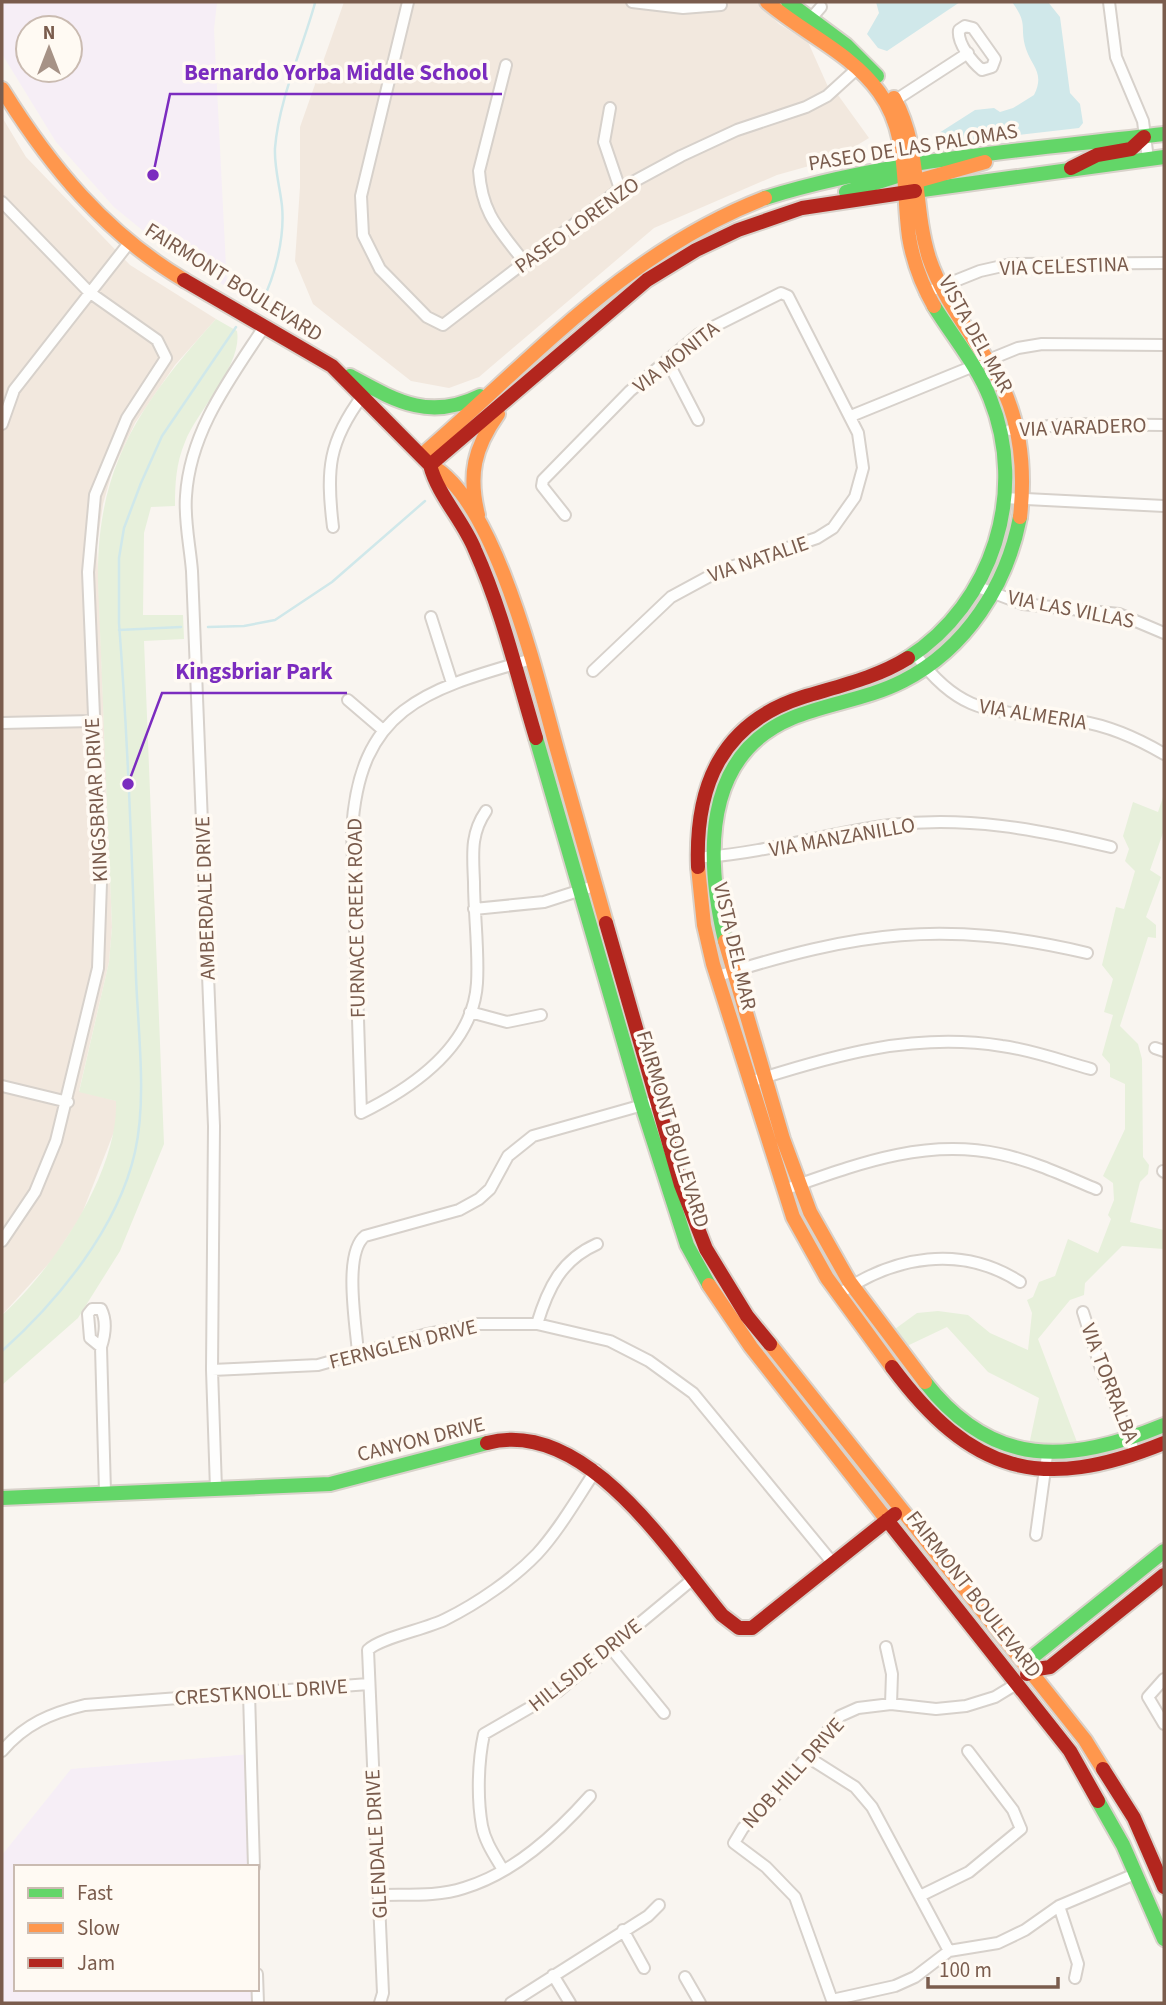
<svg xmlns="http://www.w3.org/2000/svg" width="1166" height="2005" viewBox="0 0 1166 2005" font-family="'Source Sans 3',sans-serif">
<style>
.residential{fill:#f2e8de}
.education{fill:#f6eef6;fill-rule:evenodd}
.green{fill:#e7f0db}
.water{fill:#d0e8ea}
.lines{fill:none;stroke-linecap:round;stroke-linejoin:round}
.stream{stroke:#d0e8ea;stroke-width:2.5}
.street-casing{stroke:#d7d1cb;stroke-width:14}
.fast-casing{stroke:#d9d2cb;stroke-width:18}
.slow-casing{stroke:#d9d2cb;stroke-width:18}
.jam-casing{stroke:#d9d2cb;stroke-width:18}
.street{stroke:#fefefd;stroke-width:10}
.fast{stroke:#63d668;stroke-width:14}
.slow{stroke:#ff974d;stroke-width:14}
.jam{stroke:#b3261e;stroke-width:14}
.labels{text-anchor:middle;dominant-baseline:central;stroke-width:7;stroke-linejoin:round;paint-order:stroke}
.street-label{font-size:21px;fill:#7a5c4d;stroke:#fffaf3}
.leader{fill:none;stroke:#7b2cbf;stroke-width:2.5}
.callout-dot{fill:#7b2cbf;stroke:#fffaf3;stroke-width:2.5}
.callout-label{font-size:23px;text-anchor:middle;font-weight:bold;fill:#7b2cbf;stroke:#fffaf3;stroke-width:7;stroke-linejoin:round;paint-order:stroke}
</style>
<rect width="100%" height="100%" fill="#f9f5f0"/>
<path class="residential" d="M344,2H757L779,24L808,42L833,98L838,95L869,138L834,159L777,175L654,228L479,377L449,388L411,381L313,304L295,261L300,187V127Z
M2,117L26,157L130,265L216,319L175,365L135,423L112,472L103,504L97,546L112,927L109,962L79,1091L117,1101V1124L81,1216L53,1259L2,1315Z"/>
<path class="education" d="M2,2H217L214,29L227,287L169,252L114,207L56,142L2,54ZM28,28H70V70H28Z
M251,1754L254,1867H16V1989H257L258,2003H2V1855L71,1769Z"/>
<path class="green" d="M216,319L237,331C243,365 197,411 185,442C176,463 175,484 175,506L151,507L144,533L143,615H183L184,639L144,641L164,1144L120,1251L78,1318L2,1385V1315C53,1270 119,1171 116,1101L79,1092L109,962L112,927L98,582C96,465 141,403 216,319Z
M1164,794V830L1150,870L1161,877L1146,917L1156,925V938L1148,937L1120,1026L1138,1044L1142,1059L1143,1157L1149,1165L1148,1174L1140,1182L1130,1222L1164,1230V1249L1122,1246L1085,1283L1084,1295L1070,1300L1038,1339L1080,1450L1029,1445L1039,1398L988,1372L947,1327L907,1346L895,1329L917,1313L938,1311L968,1315L990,1333L1028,1350L1032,1313L1027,1300L1033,1297L1039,1282L1055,1276L1068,1239L1098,1253L1111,1219L1108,1215L1114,1200L1113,1183L1103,1176L1125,1129V1084L1110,1077V1064L1102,1055L1113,1015L1104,1012L1113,979L1102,965L1116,907L1124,909L1135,871L1125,861L1129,849L1123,836L1133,802L1158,812Z"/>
<path class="water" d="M876,2H960L887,51L878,48L867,34L879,13Z
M1012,2H1048L1060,17L1070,93L1080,104L1083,123L1079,128L942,144L938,138L939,133L975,110L994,108L1000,112L1013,108L1034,95C1045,73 1032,67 1026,49C1019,26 1029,25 1012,2Z"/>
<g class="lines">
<path class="stream" d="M261,304C275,276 285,238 282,206C280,187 274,167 275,148C279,99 302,50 315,3
M208,627L244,626L275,620L332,582L425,501
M119,630L181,627
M2,1351C58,1301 118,1228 135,1152C147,1099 138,1031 136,977C132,859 128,741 119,623V558L124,528L141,483L162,436L236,327"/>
<g class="street-casing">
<path id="street" d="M408,2L361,196L363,235L380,269L427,317L443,325L620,189L681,156L737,130L806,107L827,96L861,65
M632,2L683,8L721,5
M1109,2L1116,57L1143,121L1148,159
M807,23L821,7
M965,26L973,28L995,59L992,67L982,70C972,62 957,43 959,30Z
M506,65L479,171C482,215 500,230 525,263
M891,103L968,53
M610,108L604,142L620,189
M2,202L89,292L157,340L166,358L127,418L95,495L88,572L101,883L98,968L56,1141L35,1192L2,1241
M925,293L980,271L1011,264L1164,263
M667,360L698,420
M851,416L1018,348L1042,344L1164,345
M2,424L14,390L129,243
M1010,430L1070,424L1164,425
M1005,498L1164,506
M565,515L542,486L543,480L630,391L699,334L781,293L788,296L858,433L863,468L855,497L833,528L817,538L719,571L671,597L593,671
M333,527C326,470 328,442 363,395
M978,587L1023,604L1119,614L1164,633
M431,617L452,683
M916,655C967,724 1003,708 1079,721C1110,726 1137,738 1164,754
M348,700L383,730
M2,723L93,721
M486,811C470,834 473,855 474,882C474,915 479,950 477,983C473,1047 412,1088 361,1113L352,831C359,706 428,689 532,659
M706,857C769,852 828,833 890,825C966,816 1037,829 1111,847
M474,909L544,902L597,885
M718,976C857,932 943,919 1087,953
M470,1012L507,1022L541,1015
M1155,1048L1164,1051
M750,1082C834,1055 914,1032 1002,1046C1032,1050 1062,1061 1091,1069
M2,1086L68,1102
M1163,1171L1164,1172
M792,1187C860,1163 927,1138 1000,1154C1033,1161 1065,1176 1096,1189
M839,1294C894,1256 961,1244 1020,1282
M1083,1312L1101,1369L1136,1455
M537,1324C548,1288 561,1260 597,1244
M101,1347L90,1338L88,1314L92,1309H101C107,1321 105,1335 101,1347L105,1492
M358,1353C356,1325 343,1253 365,1236L459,1210L479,1199L490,1189L508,1156L533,1136L657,1101
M212,1370L318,1365L427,1334L477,1324H537L610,1341L649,1361L693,1393L832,1562
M216,1489L212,1370L214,1126L192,571C190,546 184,520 186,496C190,431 230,379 264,327
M1036,1535L1047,1455
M610,1647L664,1713
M886,1647L892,1674L891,1704
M1164,1679L1148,1697L1164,1724
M1018,1683L995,1697L966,1706L936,1709L891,1704L858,1708L840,1716L775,1796L743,1828L734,1843L766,1867L795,1897L832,2000L895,1986L915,1977L949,1951L998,1943L1025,1930L1059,1906L1135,1874
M249,1693L254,1867
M2,1751C25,1724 51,1713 85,1705L369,1684
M806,1756L855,1787L872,1807L949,1951
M503,1870C495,1856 485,1842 482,1826C477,1798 478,1761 484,1734L557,1692L693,1579
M378,1895C405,1894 437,1897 464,1888C514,1873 556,1834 590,1796
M920,1896L969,1872L1021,1829L1013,1810L968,1751
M1059,1906L1078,1964L1075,1978
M623,1930L644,1968
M257,1974L258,2003
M553,1975L570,2003
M685,1977L700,2003
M380,2003L383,1993L368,1650C379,1638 427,1629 446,1619C478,1603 513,1579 537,1554C560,1529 577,1498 596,1470
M511,2003L648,1916L659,1905"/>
</g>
<g class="fast-casing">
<path id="fast" d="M788,2L846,45L877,76
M915,191L1164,157
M846,192L910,172
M765,198C894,158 1031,150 1164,134
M350,376C396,401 429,421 480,396
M908,658C993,603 1028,492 990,398C977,365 953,337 934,306
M536,738L642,1105L687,1245L709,1285
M725,941C706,859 701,756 792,718C828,703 868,699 903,681C966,649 1007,585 1020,517
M925,1382C993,1469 1069,1464 1164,1425
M2,1498L330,1484L487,1443
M1031,1670L1030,1659L1164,1551
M1098,1801L1123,1845L1164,1939"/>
</g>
<g class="slow-casing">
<path id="slow" d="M767,2C803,33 851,53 879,92C910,134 902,188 909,237C913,261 922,285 934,306
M2,89C50,166 105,233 184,280
M894,98C922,149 912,204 929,258C942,297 968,329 990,364C1019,410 1026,464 1020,517
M910,183L985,162
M422,455C533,359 625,252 765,198
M430,465C496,498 538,682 558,753C574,809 590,866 606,923
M478,515C468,475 474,448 498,414
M698,867L704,925L713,964L793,1217L827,1278L892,1367
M725,941L783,1139L810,1212L849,1281L925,1382
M709,1285L751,1347L887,1520
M770,1344L1085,1740L1103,1769"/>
</g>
<g class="jam-casing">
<path id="jam" d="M1071,168L1097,155L1131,149L1144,137
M184,280L332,366L430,465C438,496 463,520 475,550C502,610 517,675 536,738
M430,465L647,280L696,250L738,230L802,208L915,191
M698,867C695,786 721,723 803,697C839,686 876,678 908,658
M606,923L681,1185L706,1249L747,1316L770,1344
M892,1367C971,1473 1041,1493 1164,1443
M487,1443C585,1417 669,1551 722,1615L739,1628H752L895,1514
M887,1520L1070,1751L1098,1801
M1027,1674L1031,1670L1050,1667L1164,1575
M1103,1769L1134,1818L1164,1887"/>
</g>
<use href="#street" class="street"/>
<use href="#fast" class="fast"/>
<use href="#slow" class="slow"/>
<use href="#jam" class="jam"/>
</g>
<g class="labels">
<g class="street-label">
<text transform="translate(913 147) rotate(-9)">PASEO DE LAS PALOMAS</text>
<text transform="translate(577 225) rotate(-36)">PASEO LORENZO</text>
<text transform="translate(1064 266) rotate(-2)">VIA CELESTINA</text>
<text transform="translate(234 282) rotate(32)">FAIRMONT BOULEVARD</text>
<text transform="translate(976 334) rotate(61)">VISTA DEL MAR</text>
<text transform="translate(676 357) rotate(-38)">VIA MONITA</text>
<text transform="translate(1083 427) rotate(-2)">VIA VARADERO</text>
<text transform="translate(758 559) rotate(-19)">VIA NATALIE</text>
<text transform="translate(1071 609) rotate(11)">VIA LAS VILLAS</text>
<text transform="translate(1033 714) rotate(9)">VIA ALMERIA</text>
<text transform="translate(96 800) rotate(-93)">KINGSBRIAR DRIVE</text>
<text transform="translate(842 837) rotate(-10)">VIA MANZANILLO</text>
<text transform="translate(205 898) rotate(-92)">AMBERDALE DRIVE</text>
<text transform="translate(356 918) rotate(-91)">FURNACE CREEK ROAD</text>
<text transform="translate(735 946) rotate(77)">VISTA DEL MAR</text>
<text transform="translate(673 1129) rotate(73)">FAIRMONT BOULEVARD</text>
<text transform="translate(403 1344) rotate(-14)">FERNGLEN DRIVE</text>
<text transform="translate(1110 1383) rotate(69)">VIA TORRALBA</text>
<text transform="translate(421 1439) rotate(-14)">CANYON DRIVE</text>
<text transform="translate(974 1594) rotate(52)">FAIRMONT BOULEVARD</text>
<text transform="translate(585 1665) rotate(-38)">HILLSIDE DRIVE</text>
<text transform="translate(261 1692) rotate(-4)">CRESTKNOLL DRIVE</text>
<text transform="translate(793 1773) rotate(-48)">NOB HILL DRIVE</text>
<text transform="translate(376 1844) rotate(-93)">GLENDALE DRIVE</text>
</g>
</g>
<path class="leader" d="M153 175L170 94H502M128 784L162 693H347"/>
<g class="callout-dot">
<circle cx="153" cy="175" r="7"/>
<circle cx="128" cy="784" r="7"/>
</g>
<g class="callout-label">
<text x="336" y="80">Bernardo Yorba Middle School</text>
<text x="254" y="679">Kingsbriar Park</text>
</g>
<rect width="1166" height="2005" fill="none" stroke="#7a5c4d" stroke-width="7"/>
<rect x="14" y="1865" width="245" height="126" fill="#fffaf3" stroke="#cabbb1" stroke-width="2"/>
<rect x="28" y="1888" width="35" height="10" fill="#63d668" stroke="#cabbb1" stroke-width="2"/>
<text x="77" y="1900" font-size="21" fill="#7a5c4d">Fast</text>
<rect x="28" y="1923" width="35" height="10" fill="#ff974d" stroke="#cabbb1" stroke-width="2"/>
<text x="77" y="1935" font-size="21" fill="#7a5c4d">Slow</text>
<rect x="28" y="1958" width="35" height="10" fill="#b3261e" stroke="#cabbb1" stroke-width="2"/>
<text x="77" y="1970" font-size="21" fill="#7a5c4d">Jam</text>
<g transform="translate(49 49)"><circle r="33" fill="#fffaf3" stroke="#cabbb1" stroke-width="2"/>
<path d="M0-5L12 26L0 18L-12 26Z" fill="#a69286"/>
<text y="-10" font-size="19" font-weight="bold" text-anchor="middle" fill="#7a5c4d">N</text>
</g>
<path d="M928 1977v10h130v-10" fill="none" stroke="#7a5c4d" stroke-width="3.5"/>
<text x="939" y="1977" font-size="21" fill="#7a5c4d" stroke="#fffaf3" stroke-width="5" paint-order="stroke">100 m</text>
</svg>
